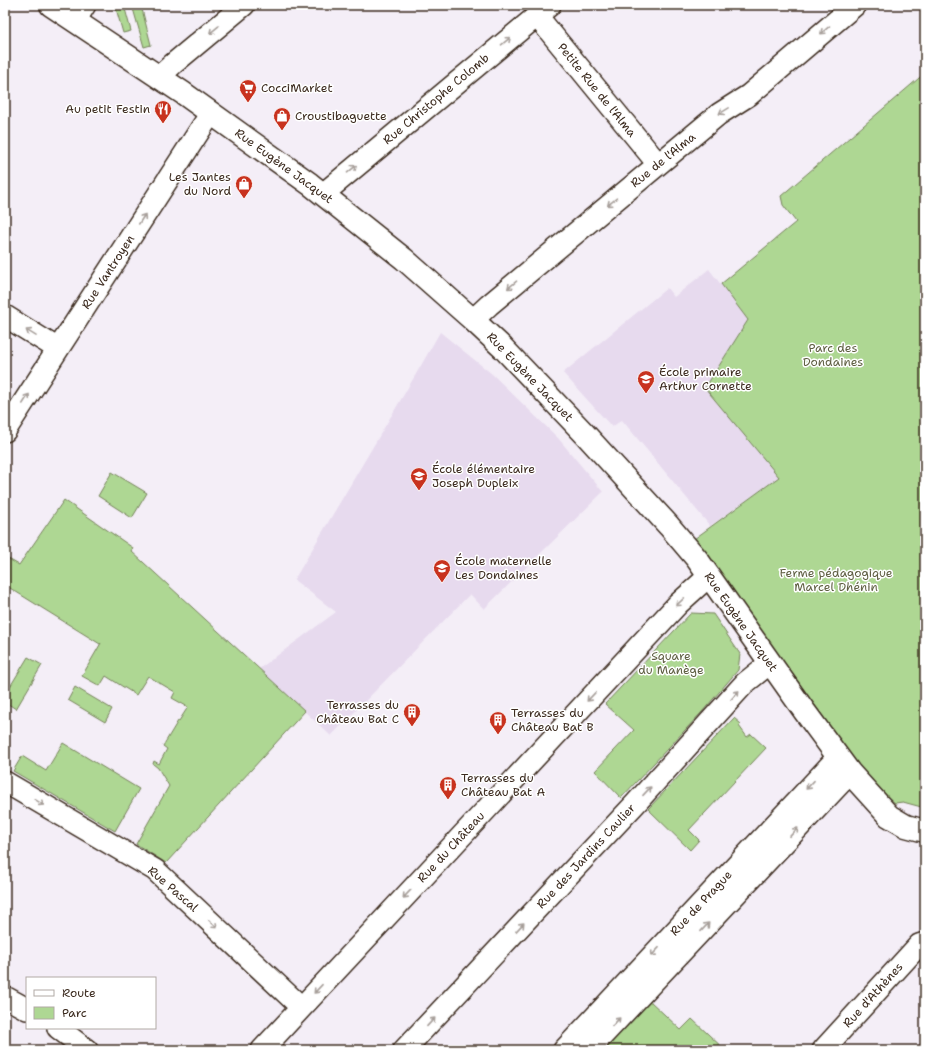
<svg xmlns="http://www.w3.org/2000/svg" width="930" height="1055" viewBox="0 0 930 1055" font-family="'Shantell Sans',sans-serif">
<style>
.built{fill:#e7daee}
.green{fill:#aed793;stroke:#748058}
.lines{fill:none;stroke-linecap:round;stroke-linejoin:round}
.minor-casing{stroke:#3b2a1e;stroke-width:24}
.tertiary-casing{stroke:#3b2a1e;stroke-width:25}
.minor{stroke:#fff;stroke-width:21}
.tertiary{stroke:#fff;stroke-width:22}
.oneway{stroke:#a79f9a}
.labels{text-anchor:middle;dominant-baseline:central;stroke-width:3;stroke-linejoin:round;paint-order:stroke}
.poi-label{font-size:12px;fill:#3b2a1e;stroke:#fff;text-anchor:start}
.street-label{font-size:12px;fill:#3b2a1e;stroke:#fff}
.park-label{font-size:12px;fill:#5e5e41;stroke:#fff}
</style>
<rect width="100%" height="100%" fill="#f4eef7"/>
<filter id="ink" filterUnits="userSpaceOnUse"><feTurbulence type="fractalNoise" baseFrequency=".025" numOctaves="2"/><feDisplacementMap in="SourceGraphic" scale="8" xChannelSelector="R" yChannelSelector="G"/><feConvolveMatrix kernelMatrix="1 2 1 2 8 2 1 2 1" color-interpolation-filters="sRGB"/></filter>
<g filter="url(#ink)">
<path class="built" d="M709,269L748,320L705,388L779,477L710,526L622,420L612,427L563,373L667,288L674,297Z
M440,332L492,374L558,438L603,492L484,609L470,594L331,736L259,669L336,612L294,580L419,369Z"/>
<path class="green" d="M115,5H124L131,31L123,33Z
M132,5H141L151,45L144,47Z
M925,73V808L903,802L895,803L889,798L857,764L713,563L694,539L779,477L705,388L748,320L721,284L796,222L783,205L781,196Z
M112,472L147,493L132,518L98,496Z
M64,500L133,548L131,551L305,711L166,863L136,844L169,786L158,768L153,764L154,761L159,764L167,749L163,746L178,721H179L188,707L172,698L175,692L148,676L136,695L106,676L100,686L82,676L101,643L100,644L5,585V557L19,565Z
M691,613L713,614L740,654L738,670L702,712L621,798L595,771L634,730L605,704Z
M28,657L42,665L16,709L5,702V695Z
M75,687L112,709L105,722L68,700Z
M734,718L741,724L739,726L747,737L751,734L766,748L689,830L699,840L690,850L648,809Z
M63,743L139,789L115,831L13,771L22,756L46,771Z
M650,1001L681,1030L692,1019L725,1050H604Z"/>
<g class="lines">
<g class="minor-casing">
<path id="minor" d="M537,16L658,164
M75,21L85,5
M159,77L173,64L244,5
M323,194L550,5
M5,316L58,349
M473,320L489,305L719,114L749,95L855,5
M5,431L211,113
M5,782L155,870L301,1007
M5,997L27,1009
M58,1028L87,1050
M262,1050L678,604L709,576
M404,1050L636,803L745,683L770,663
M564,1050L838,757
M589,1050L850,773
M823,1050L919,945L925,943"/>
</g>
<g class="tertiary-casing">
<path id="tertiary" d="M51,5L183,93L310,184L404,259L473,320L503,348L583,432L669,526L697,559L805,712L850,773L889,816L906,826L925,831"/>
</g>
<use href="#minor" class="minor"/>
<use href="#tertiary" class="tertiary"/>
</g>
<defs><path id="oneway-shaft" d="M-6 0H5M1.5-3L5.5 0L1.5 3" fill="none" stroke-width="1.6" stroke-linecap="round" stroke-linejoin="round"/></defs>
<g class="oneway">
<use href="#oneway-shaft" transform="translate(214 30) rotate(140)"/>
<use href="#oneway-shaft" transform="translate(825 30) rotate(139)"/>
<use href="#oneway-shaft" transform="translate(506 41) rotate(-40)"/>
<use href="#oneway-shaft" transform="translate(724 111) rotate(149)"/>
<use href="#oneway-shaft" transform="translate(352 169) rotate(-40)"/>
<use href="#oneway-shaft" transform="translate(612 202) rotate(140)"/>
<use href="#oneway-shaft" transform="translate(142 219) rotate(-57)"/>
<use href="#oneway-shaft" transform="translate(512 285) rotate(140)"/>
<use href="#oneway-shaft" transform="translate(31 333) rotate(-148)"/>
<use href="#oneway-shaft" transform="translate(26 399) rotate(-57)"/>
<use href="#oneway-shaft" transform="translate(680 602) rotate(137)"/>
<use href="#oneway-shaft" transform="translate(735 695) rotate(-48)"/>
<use href="#oneway-shaft" transform="translate(591 697) rotate(133)"/>
<use href="#oneway-shaft" transform="translate(810 785) rotate(133)"/>
<use href="#oneway-shaft" transform="translate(647 791) rotate(-47)"/>
<use href="#oneway-shaft" transform="translate(39 802) rotate(31)"/>
<use href="#oneway-shaft" transform="translate(794 832) rotate(-47)"/>
<use href="#oneway-shaft" transform="translate(407 894) rotate(133)"/>
<use href="#oneway-shaft" transform="translate(213 924) rotate(43)"/>
<use href="#oneway-shaft" transform="translate(520 927) rotate(-47)"/>
<use href="#oneway-shaft" transform="translate(705 927) rotate(-47)"/>
<use href="#oneway-shaft" transform="translate(655 952) rotate(133)"/>
<use href="#oneway-shaft" transform="translate(318 989) rotate(133)"/>
<use href="#oneway-shaft" transform="translate(431 1022) rotate(-47)"/>
<use href="#oneway-shaft" transform="translate(616 1022) rotate(-47)"/>
</g>
</g>
<defs>
<g id="supermarket-pin" transform="scale(0.9)"><path d="M0 17L-7.5 6A9.5 9.5 0 1 1 7.5 6Z" fill="#c8321e" stroke="#fff"/><path d="M-6-5.5h2.5l.6 2H6L4.5 2H-2.5L-4.4-4H-6ZM-1.5 3.2a1.3 1.3 0 1 0 .1 0ZM3 3.2a1.3 1.3 0 1 0 .1 0Z" fill="#fff"/></g>
<g id="restaurant-pin" transform="scale(0.9)"><path d="M0 17L-7.5 6A9.5 9.5 0 1 1 7.5 6Z" fill="#c8321e" stroke="#fff"/><path d="M-5-6h1v4h1v-4h1v4h1v-4h1v5L-1.5 .5V6h-2V.5L-5-1ZM5-6V6H3V1.5H1.5Q1.5-4 5-6Z" fill="#fff"/></g>
<g id="shop-pin" transform="scale(0.9)"><path d="M0 17L-7.5 6A9.5 9.5 0 1 1 7.5 6Z" fill="#c8321e" stroke="#fff"/><path d="M-5-2.5h2.3a2.7 3.5 0 0 1 5.4 0H5L5.5 6h-11ZM-1.5-2.5h3a1.5 2.3 0 0 0-3 0Z" fill="#fff"/></g>
<g id="school-pin" transform="scale(0.9)"><path d="M0 17L-7.5 6A9.5 9.5 0 1 1 7.5 6Z" fill="#c8321e" stroke="#fff"/><path d="M0-5L7-2L0 1L-7-2ZM-4 1L0 2.5L4 1V4Q0 6-4 4Z" fill="#fff"/></g>
<g id="building-pin" transform="scale(0.9)"><path d="M0 17L-7.5 6A9.5 9.5 0 1 1 7.5 6Z" fill="#c8321e" stroke="#fff"/><path d="M-4-6H4V6H1V3H-1V6H-4ZM-2.5-4.3h1.7v1.8h-1.7ZM.8-4.3h1.7v1.8H.8ZM-2.5-1h1.7V.8h-1.7ZM.8-1h1.7V.8H.8Z" fill="#fff"/></g>
</defs>
<g fill-rule="evenodd">
<use href="#supermarket-pin" x="248" y="88"/>
<use href="#restaurant-pin" x="163" y="109"/>
<use href="#shop-pin" x="282" y="116"/>
<use href="#shop-pin" x="244" y="184"/>
<use href="#school-pin" x="646" y="379"/>
<use href="#school-pin" x="419" y="476"/>
<use href="#school-pin" x="442" y="568"/>
<use href="#building-pin" x="412" y="712"/>
<use href="#building-pin" x="498" y="720"/>
<use href="#building-pin" x="448" y="785"/>
</g>
<g class="labels">
<g class="poi-label">
<text x="261" y="88">CocciMarket</text>
<text x="150" y="109" text-anchor="end">Au petit Festin</text>
<text x="295" y="116">Croustibaguette</text>
<text x="231" y="177" text-anchor="end">Les Jantes<tspan x="231" dy="14">du Nord</tspan></text>
<text x="659" y="372">École primaire<tspan x="659" dy="14">Arthur Cornette</tspan></text>
<text x="432" y="469">École élémentaire<tspan x="432" dy="14">Joseph Dupleix</tspan></text>
<text x="455" y="561">École maternelle<tspan x="455" dy="14">Les Dondaines</tspan></text>
<text x="399" y="705" text-anchor="end">Terrasses du<tspan x="399" dy="14">Château Bat C</tspan></text>
<text x="511" y="713">Terrasses du<tspan x="511" dy="14">Château Bat B</tspan></text>
<text x="461" y="778">Terrasses du<tspan x="461" dy="14">Château Bat A</tspan></text>
</g>
<g class="street-label">
<text transform="translate(597 90) rotate(51)">Petite Rue de l'Alma</text>
<text transform="translate(436 99) rotate(-40)">Rue Christophe Colomb</text>
<text transform="translate(663 160) rotate(-39)">Rue de l'Alma</text>
<text transform="translate(284 166) rotate(36)">Rue Eugène Jacquet</text>
<text transform="translate(108 272) rotate(-57)">Rue Vantroyen</text>
<text transform="translate(530 377) rotate(46)">Rue Eugène Jacquet</text>
<text transform="translate(741 622) rotate(55)">Rue Eugène Jacquet</text>
<text transform="translate(451 847) rotate(-47)">Rue du Château</text>
<text transform="translate(586 856) rotate(-47)">Rue des Jardins Caulier</text>
<text transform="translate(173 889) rotate(41)">Rue Pascal</text>
<text transform="translate(701 903) rotate(-47)">Rue de Prague</text>
<text transform="translate(873 995) rotate(-48)">Rue d'Athènes</text>
</g>
<g class="park-label">
<text x="833" y="348">Parc des<tspan x="833" dy="14">Dondaines</tspan></text>
<text x="836" y="573">Ferme pédagogique<tspan x="836" dy="14">Marcel Dhénin</tspan></text>
<text x="671" y="656">Square<tspan x="671" dy="14">du Manège</tspan></text>
</g>
</g>
<rect width="930" height="1055" fill="none" stroke="#fff" stroke-width="20"/>
<rect x="10" y="10" width="910" height="1035" fill="none" stroke="#3b2a1e" stroke-width="1.5" filter="url(#ink)"/>
<rect x="26" y="977" width="130" height="52" fill="#ffffff" stroke="#b1aaa5"/>
<rect x="34" y="990" width="20" height="6" fill="#ffffff" stroke="#b1aaa5"/>
<text x="62" y="997" font-size="12" fill="#3b2a1e">Route</text>
<rect x="34" y="1007" width="20" height="12" fill="#aed793" stroke="#b1aaa5"/>
<text x="62" y="1017" font-size="12" fill="#3b2a1e">Parc</text>
</svg>
